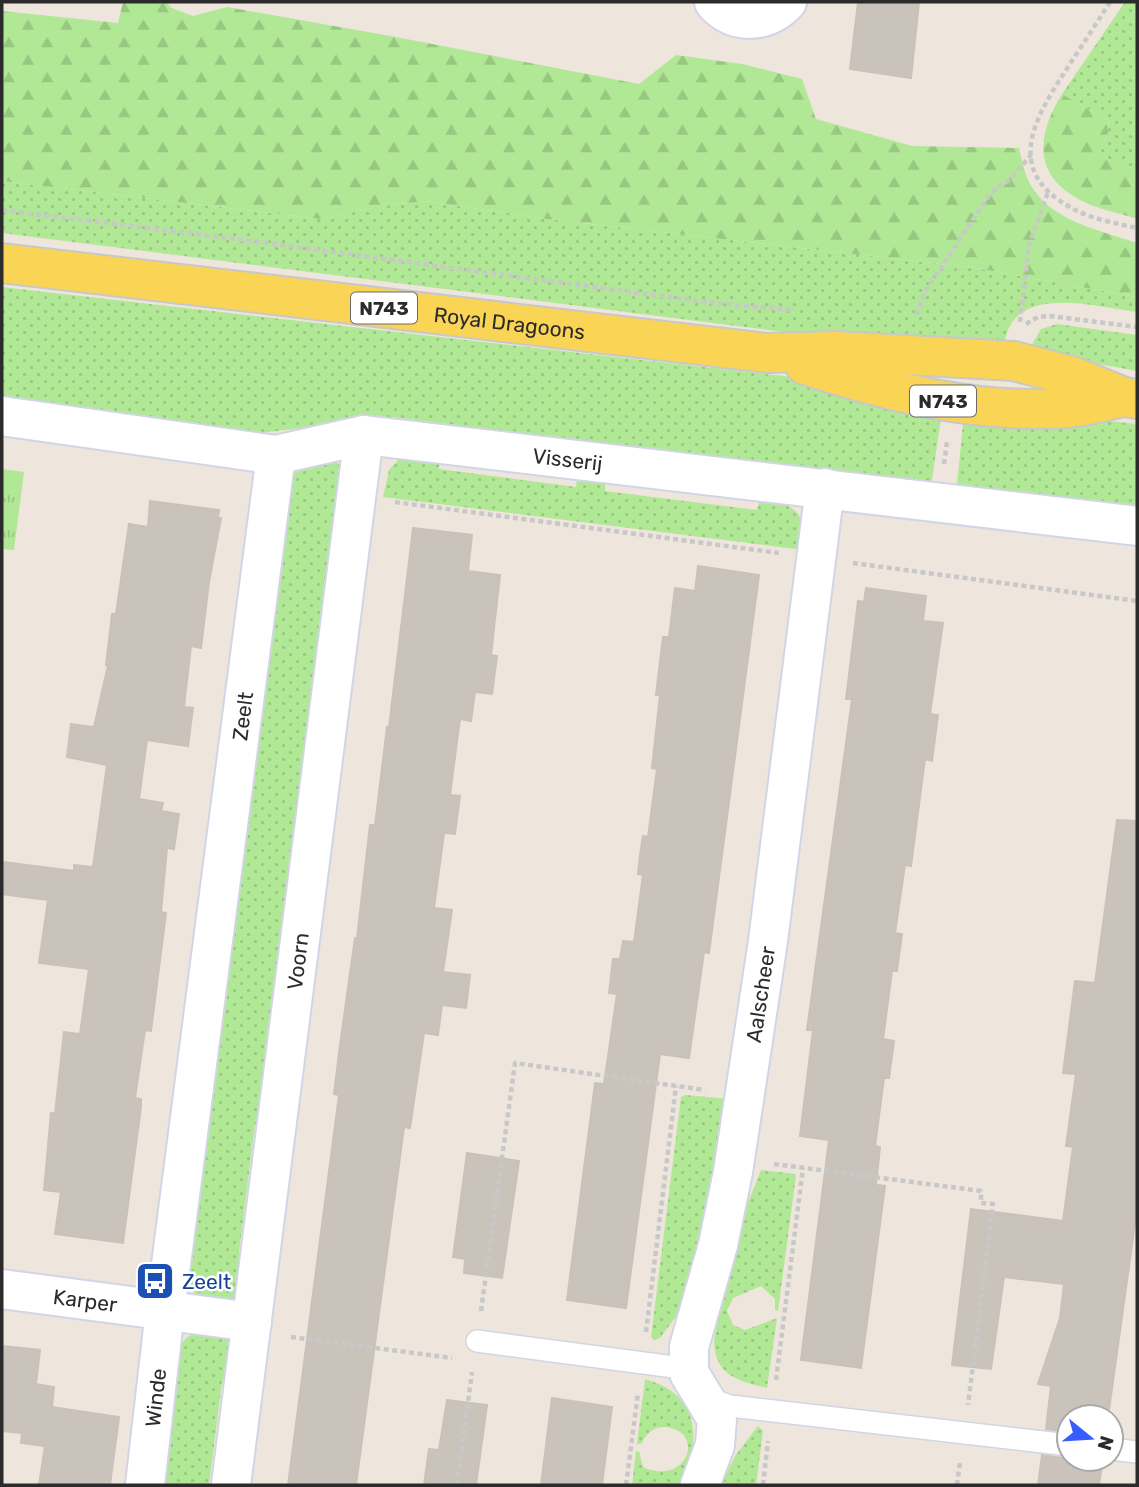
<svg xmlns="http://www.w3.org/2000/svg" width="1139" height="1487" viewBox="0 0 1139 1487" font-family="Rubik,sans-serif">
<style>
.grass{fill:url(#grass-dots)}
.forest{fill:url(#forest-firs)}
.park{fill:url(#park-tufts)}
.building{fill:#c9c3bc;stroke:#cac2b6;stroke-width:2}
.lines{fill:none;stroke-linecap:round;stroke-linejoin:round}
.lane-casing{stroke:#d1d5e5;stroke-width:24}
.street-casing{stroke:#d1d5e5;stroke-width:42}
.primary-casing{stroke:#c8c8c8;stroke-width:42}
.path{stroke:#c8c8c8;stroke-width:4.5;stroke-dasharray:5 3.5;stroke-linecap:butt}
.lane{stroke:#fff;stroke-width:21}
.street{stroke:#fff;stroke-width:38}
.primary{stroke:#fad455;stroke-width:38}
.labels{text-anchor:middle;dominant-baseline:central;stroke-width:5;stroke-linejoin:round;paint-order:stroke}
.shield{fill:#fff;stroke:#6b6b6b;stroke-width:2}
.shield-label{font-size:19px;font-weight:bold;fill:#2b2b2b}
.street-label{font-size:21px;fill:#2b2b2b;stroke:#fff}
.transit-label{font-size:21px;fill:#164399;stroke:#fff;text-anchor:start}
</style>
<defs>
<pattern id="grass-dots" width="8" height="8" patternUnits="userSpaceOnUse" patternTransform="scale(1.75)"><rect width="8" height="8" fill="#b1e895"/><path d="M2 2h.1M6 6h.1" fill="none" stroke="#98c781" stroke-width="1.8" stroke-linecap="round"/></pattern>
<pattern id="forest-firs" width="22" height="20" patternUnits="userSpaceOnUse" patternTransform="scale(1.75)"><rect width="22" height="20" fill="#b1e895"/><path d="M5 1l3.5 6h-7zM16 11l3.5 6h-7z" fill="#98c781"/></pattern>
<pattern id="park-tufts" width="24" height="20" patternUnits="userSpaceOnUse" patternTransform="scale(1.75)"><rect width="24" height="20" fill="#b1e895"/><path d="M3 7l-1-3M5 7V3M7 7l1-3M15 17l-1-3M17 17v-4M19 17l1-3" fill="none" stroke="#98c781"/></pattern>
</defs>
<rect width="100%" height="100%" fill="#eee6dc"/>
<path class="grass" d="M1125,2H1137V170L1108,159L1100,151L1109,131L1108,120L1062,94Z
M2,181L321,219L381,206L425,201L547,219L976,268L1137,297V312C1094,307 1009,281 1004,348L839,339L2,233Z
M2,287L827,381L942,412L932,479L926,487L393,417L260,433L2,398Z
M1057,324L1137,335V371L1028,351L1041,329Z
M964,414L1083,418L1137,424V514L962,490L957,484Z
M403,455L440,457L439,469L576,487L577,475L605,479V491L757,510L760,499C795,503 809,514 803,550L383,497L389,470Z
M326,457L341,465L270,1102L255,1125L239,1252L249,1272L235,1303L198,1299L186,1279L294,473L310,459Z
M685,1095L730,1099L725,1144L681,1310L660,1338L654,1340L651,1337L681,1097Z
M761,1170L795,1174L796,1176L778,1311L775,1310V1299L761,1286L733,1298L727,1311L733,1325L745,1330L777,1318L767,1388C738,1381 714,1375 714,1340L737,1230Z
M195,1332L230,1336L235,1371L222,1382L209,1485H161L179,1348L185,1339Z
M645,1379C703,1396 697,1437 687,1485H632L636,1451L639,1452L643,1467C686,1487 707,1432 666,1427C653,1426 647,1433 641,1444H637Z
M758,1426L763,1431L756,1485H721L735,1456Z"/>
<path class="forest" d="M123,2H166L172,8L193,16L227,7L396,37L639,84L676,55L742,64L802,79L816,119L912,146L1019,148C1021,157 1023,166 1026,175C1043,220 1097,229 1137,243V297L976,268L547,219L425,201L381,206L321,219L2,181V11L118,23Z
M1062,94L1108,120L1109,131L1100,151L1108,159L1137,170V219C1119,213 1097,209 1080,200C1032,175 1037,134 1062,94Z"/>
<path class="park" d="M2,469L24,472L14,550L2,549Z"/>
<path class="building" d="M858,2H919L911,78L850,69Z
M150,501L219,510L218,518H221L209,582L201,648L191,646L184,707L193,708L188,746L147,740L139,799L163,803L161,811L179,814L174,849L167,848L161,912L166,913L151,1031L145,1030L135,1098L141,1099V1107L123,1243L55,1234L61,1192L44,1190L51,1113L55,1114L64,1032L80,1034L89,969L39,963L48,900L2,894V862L74,871V865L93,867L107,765L67,757L71,724L94,727L108,665H106L112,614H116L129,524L148,527Z
M413,528L472,535L468,571L500,575L491,655L497,656L492,694L475,692L471,721L460,719L450,795L460,796L455,834L444,833L434,908L452,910L443,972L470,975L466,1008L442,1005L438,1035L424,1033L410,1128L404,1127L356,1485H288L339,1095L334,1094L340,1045L355,938H357L370,825H375L387,727H389Z
M698,566L759,575L709,953L704,952L689,1058L660,1054L626,1308L567,1300L595,1083L604,1084L617,994L609,993L613,959H620L623,941L634,942L643,875L638,874L640,855L643,836L648,837L657,769L652,768L660,695H656L663,637H669L675,588L695,591Z
M866,588L926,596L923,621L943,623L930,714L938,715L932,761L925,759L911,866L905,865L895,933L902,934L897,971H892L883,1039L894,1041L889,1078H884L875,1146L880,1147L876,1185L885,1186L861,1368L801,1360L829,1140L800,1136L813,1030H807L852,699H846L858,601L864,602Z
M1117,820L1137,821V1209L1108,1417H1069V1432L1046,1429L1051,1386L1038,1384L1060,1318L1064,1284L1004,1277L991,1369L952,1365L971,1209L1063,1221L1073,1147L1066,1146L1076,1074L1063,1073L1075,981L1095,983Z
M467,1153L519,1161L502,1278L464,1273L465,1259L453,1257Z
M2,1346L40,1350L36,1384L54,1387L52,1407L119,1417L110,1485H39L45,1446L21,1443L22,1433L2,1431Z
M552,1398L612,1407L602,1485H541Z
M447,1400L487,1405L476,1485H424L429,1449L439,1450Z
M1042,1455L1069,1459H1103L1099,1485H1038Z"/>
<g class="lines">
<g class="lane-casing">
<path id="lane" d="M477,1341L674,1367L689,1373
M707,1398L730,1406L1069,1445
M1111,1449L1137,1452"/>
</g>
<g class="street-casing">
<g id="street">
<path d="M714,2C734,26 767,23 787,2"/>
<path id="s1" d="M2,416L276,455L364,435L1137,526"/>
<path id="s2" d="M2,1289L252,1322"/>
<path id="s3" d="M145,1485L165,1311L276,455"/>
<path id="s4" d="M231,1485L364,435"/>
<path id="s5" d="M700,1485L715,1445L717,1419L689,1373V1347L718,1245L733,1172L768,941L825,488"/>
</g>
</g>
<g class="primary-casing">
<g id="primary">
<path id="s6" d="M2,263L767,353L836,351L1014,361L1075,377L1124,397L1137,399"/>
<path d="M805,365C888,392 977,414 1065,408C1085,407 1105,401 1124,397"/>
</g>
</g>
<path class="path" d="M1110,2C1096,24 1081,47 1066,70C1035,118 1003,170 1070,207C1090,219 1115,223 1137,228
M2,210L244,240L714,303L793,310
M917,315L924,293L988,197L999,186L1010,180L1031,155
M1020,322L1029,245L1048,192
M1026,324L1038,317L1050,316L1137,327
M944,464L947,441
M395,502L779,553
M853,563L1137,601
M774,1164L981,1191V1203L993,1204L968,1405
M481,1311L515,1063L705,1090
M646,1332L676,1086
M291,1337L452,1358
M776,1380L803,1168
M457,1485L472,1372
M626,1485L638,1393
M763,1485L768,1441
M957,1485L960,1462"/>
<use href="#lane" class="lane"/>
<use href="#street" class="street"/>
<use href="#primary" class="primary"/>
</g>
<defs>
<g id="bus-square" transform="scale(2.0125)"><rect x="-9" y="-9" width="18" height="18" rx="4" fill="#1a4fb4" stroke="#fff"/><path d="M-5-6H5V4H4V6H2V4H-2V6H-4V4H-5ZM-3.5-4V0h7V-4ZM-3.5 1.2v1.5H-2V1.2ZM2 1.2v1.5H3.5V1.2Z" fill="#fff"/></g>
</defs>
<g fill-rule="evenodd">
<use href="#bus-square" x="155" y="1281"/>
</g>
<g class="labels">
<g class="shield">
<rect x="351" y="292.5" width="66" height="31" rx="5"/>
<rect x="910" y="385.5" width="66" height="31" rx="5"/>
</g>
<g class="shield-label">
<text x="384" y="308">N743</text>
<text x="943" y="401">N743</text>
</g>
<g class="street-label">
<text stroke="none"><textPath href="#s6" startOffset="511">Royal Dragoons</textPath></text>
<text stroke="none"><textPath href="#s1" startOffset="572">Visserij</textPath></text>
<text stroke="none"><textPath href="#s3" startOffset="775">Zeelt</textPath></text>
<text stroke="none"><textPath href="#s4" startOffset="528">Voorn</textPath></text>
<text stroke="none"><textPath href="#s5" startOffset="509">Aalscheer</textPath></text>
<text stroke="none"><textPath href="#s2" startOffset="84">Karper</textPath></text>
<text stroke="none"><textPath href="#s3" startOffset="88">Winde</textPath></text>
</g>
<g class="transit-label">
<text x="182" y="1281">Zeelt</text>
</g>
</g>
<rect width="1139" height="1487" fill="none" stroke="#2b2b2b" stroke-width="7"/>
<g transform="translate(1090 1438) rotate(108)"><circle r="33" fill="#ffffff" stroke="#aaaaaa" stroke-width="2"/>
<path d="M0-5L12 26L0 18L-12 26Z" fill="#385dff"/>
<text y="-10" font-size="19" font-weight="bold" text-anchor="middle" fill="#2b2b2b">N</text>
</g>
</svg>
